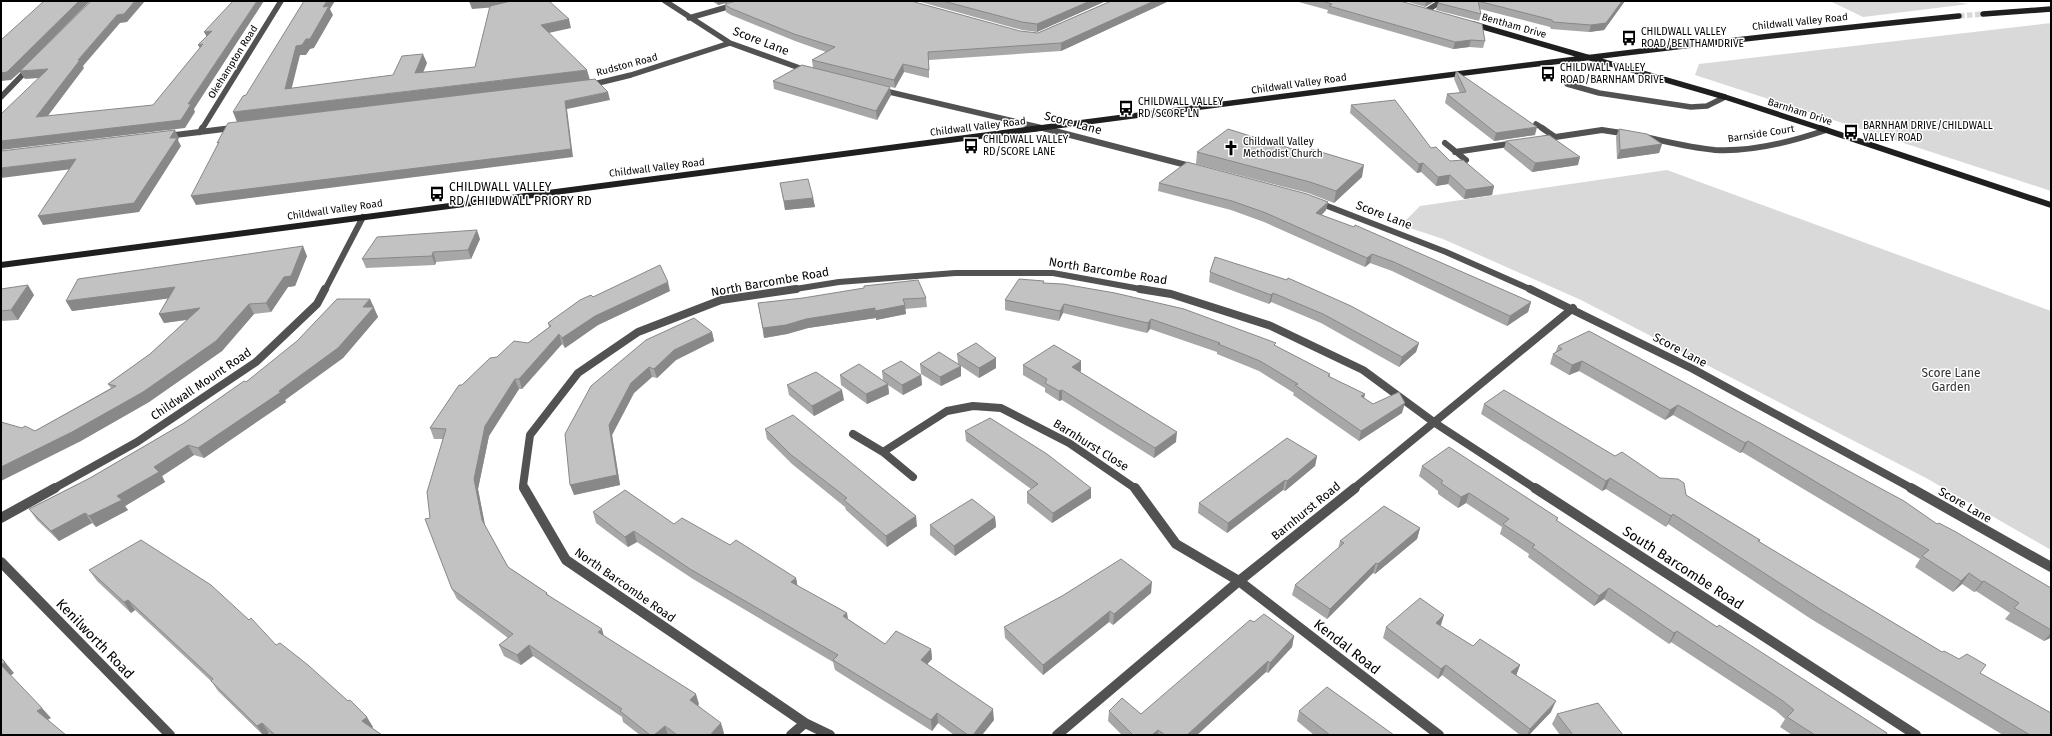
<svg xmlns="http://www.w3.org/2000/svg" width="2052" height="736" viewBox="0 0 2052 736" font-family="'Fira Sans',sans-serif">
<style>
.green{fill:#d9d9d9}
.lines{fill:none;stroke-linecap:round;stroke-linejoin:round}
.secondary-tunnel{stroke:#d9d9d9;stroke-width:5.5;stroke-dasharray:5.5 2.5;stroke-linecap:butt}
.street-far3{stroke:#525252;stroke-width:5.5}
.street-far2{stroke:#525252;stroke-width:6}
.street-far1{stroke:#525252;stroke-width:8}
.street{stroke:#525252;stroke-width:10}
.secondary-far1{stroke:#1f1f1f;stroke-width:5.5}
.secondary{stroke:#1f1f1f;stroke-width:6}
.wall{fill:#a7a7a7}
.shaded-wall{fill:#888}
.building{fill:#c2c2c2;stroke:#888}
.labels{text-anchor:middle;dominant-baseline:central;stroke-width:3;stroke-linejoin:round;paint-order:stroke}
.far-street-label{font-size:10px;fill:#000;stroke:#fff}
.far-poi-label{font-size:10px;fill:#000;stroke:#fff;text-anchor:start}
.street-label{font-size:12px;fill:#000;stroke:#fff}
.poi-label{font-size:12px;fill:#000;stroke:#fff;text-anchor:start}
.park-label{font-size:12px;fill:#303030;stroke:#fff}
.near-street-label{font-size:14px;fill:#000;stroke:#fff}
</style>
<rect width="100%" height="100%" fill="#fff"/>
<path class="green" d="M1830,1H1950L1969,4L1863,17Z
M2051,23V191L1695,75L1699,64Z
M1667,170L2051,311V550L1926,478L1581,300L1443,239L1401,225L1420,206Z"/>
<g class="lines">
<path class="secondary-tunnel" d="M1959,16L1983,14"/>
<path class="street-far3" d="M665,1L730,43L808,71
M1426,11L1442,1
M689,18L748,1
M1567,84L1599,93L1691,107L1707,106L1725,97
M590,85L631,75L730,43
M881,90L1047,129
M1,97L29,68
M1536,124L1544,129
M202,129L281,1
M224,129L235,128"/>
<path class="street-far2" d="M1043,128L1194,167
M1542,128L1555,137
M200,132L202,128
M167,136L232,128
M1645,137C1668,142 1691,148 1715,150C1751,152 1791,142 1826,130
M1542,139L1602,130L1628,134
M1445,143L1466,160
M1455,152L1515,143
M1317,202L1446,252L1532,290
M325,290L363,217
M789,290L839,282L955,273H1053L1146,290"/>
<path class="street-far1" d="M1140,289L1171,294L1271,326L1363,370L1435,423L1536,489
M1530,289L1693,369L1913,489
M853,434L883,452
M913,477L883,452L947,411L973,406L1001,408L1069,443L1136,489
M53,489L137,442L256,362L317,304L325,289
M525,489L523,486L530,435L578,373L638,332L721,300L796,289
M1353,489L1573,308"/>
<path class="street" d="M524,488L566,560L805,723L830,735
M1135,488L1176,544L1239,581L1439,735
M1535,488L1916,735
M1911,488L2051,567
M1,518L55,488
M1,562L170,735
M791,735L805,723
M1057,735L1239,581L1355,488"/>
<path class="secondary-far1" d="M1983,14L2051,9
M1473,24L1725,97L1823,129
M1033,129C1341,89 1649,47 1959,16"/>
<path class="secondary" d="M1820,128L2051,205
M1,265L1041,128"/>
</g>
<path class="wall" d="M712,1H734L718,5Z
M917,1H1106L1037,32L1022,30Z
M1111,1H1169L1061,51L929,60V78L904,72L895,88L813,68L812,60L826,52L795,41L731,15L726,12L725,4L1038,33Z
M1295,1H1400L1485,41L1483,48L1469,47L1453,49L1327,13L1328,10Z
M1405,1H1435L1425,7Z
M1440,1H1625L1604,30L1589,32L1551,29L1550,27L1480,9L1481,14L1479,21L1436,10L1438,3Z
M1456,71L1535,135L1494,141L1445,103L1447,94L1460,93L1454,79Z
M773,81L891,95L877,120L774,89Z
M1351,105L1431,148L1450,161L1494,186L1492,195L1464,199L1448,184L1436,186L1421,172L1417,173L1350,113Z
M1619,129L1662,144L1659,153L1617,159L1616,137Z
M1506,141L1578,165L1532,172L1504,149Z
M1311,149L1362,177L1334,203L1308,193L1196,164L1197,152L1310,154Z
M780,183L813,198L815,207L785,210Z
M1159,183L1328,202L1326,210L1322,215L1531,302L1528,312L1507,326L1392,271L1370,263L1365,267L1264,222L1231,210L1158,191Z
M480,239L471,259L436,262L435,265L366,268L362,259Z
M307,256L295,286L288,287L271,312L254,314L222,351L149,402L79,442L35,431L111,388L108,384L150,354L187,320L164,323L159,314L168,298L72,311L66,301Z
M1215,257L1419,343L1416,352L1399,367L1321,323L1271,302L1269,304L1209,282L1210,272Z
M1044,283L1275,346L1330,374V377L1373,404L1402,413L1359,441L1293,395L1294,393L1259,371L1217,354V352L1150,329L1147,333L1063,313L1059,321L1005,310V300Z
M1,289L34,295L18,320L1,321Z
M670,291L598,325L565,348L562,344L522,389H519L489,436L478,489L485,526L508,567L547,593L549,596L699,704L698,705L724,733L723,735H640L623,722L622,717L533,656L521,665L504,656L499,645L508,638L457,599L452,589L430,518L443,439H434L430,428L462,385L497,357L528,343L549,327L548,323L593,297Z
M926,298L927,307L905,309L906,314L876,320V318L808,328L787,334L764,338L758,303Z
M370,299L378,317L343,358L285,400L286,402L204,458L194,455L162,476L165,482L125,506L128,510L96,527L92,523L59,541L37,520L29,509L90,478L184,423Z
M712,332L714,341L676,360L657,378L652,377L634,393L612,435L620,485L574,495L591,386Z
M1558,346L1937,524L2051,588V639L2050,638L2044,641L2005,619L2010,613L1976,591L1974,592L1962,584L1953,592L1915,567L1920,559L1742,452L1740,453L1673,415L1665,420L1579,371L1569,375L1550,364L1553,354L1555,353Z
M957,354L996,358V368L979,378L958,364Z
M920,364L961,366V376L941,386L921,374Z
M1023,365L1081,371L1080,372L1176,442L1154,458L1062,400L1059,401L1045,392V388L1023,375Z
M882,371L921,375L922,385L903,395L888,385L889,394L867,404L841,385L840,375L883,381Z
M787,385L844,400L814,416L789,395Z
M1484,404L1615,456L1660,478L1686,495L1760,540L1759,542L1942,652L1980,673L2051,735H2003L1811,619L1668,524L1666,527L1606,489L1602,491L1481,414Z
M765,429L917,526L887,547L846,510L845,507L792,464L767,439Z
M965,431L1091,488V498L1052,523L1027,503V492L1031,489L966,441Z
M1317,456L1315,466L1285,491L1283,490L1227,533L1198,513L1199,503Z
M1422,466L1558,518L1557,521L1717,627L1887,733L1886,735H1792L1780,727L1785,719L1776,711L1671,642L1669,644L1604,599L1594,606L1528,557L1529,554L1500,534L1502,527L1466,503L1458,508L1438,494V491L1419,476Z
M593,512L674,524L730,545L796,578L797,586L847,613L848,619L885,644L931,649L932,659L927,664L994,720L982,735H954L938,723L932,731L835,670L833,662L693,579L637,542L628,547L596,523Z
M995,517L996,527L955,556L930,535V525Z
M1420,528L1417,539L1375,574L1373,573L1327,619L1292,595L1295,585L1338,549L1340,541Z
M89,570L276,645L373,727L372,728L382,735H271L269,733L267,735H263L218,691L212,682L135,610L131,613L97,581Z
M1151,593L1113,625L1109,622L1043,675L1005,638L1004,627Z
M1254,622L1294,636L1292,647L1268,673L1266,672L1197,735H1122L1108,721L1109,711L1141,714Z
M1441,625L1440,626L1473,646L1520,665L1516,675L1551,712L1529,735H1520L1442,675L1438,679L1383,638L1386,627Z
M1299,711L1394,735H1314L1297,721Z
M1557,714L1623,735H1560L1552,724Z"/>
<path class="shaded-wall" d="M79,1H90L21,71L48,69L53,77L25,79L20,72L11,80L1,81V73Z
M135,1H145L127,22L120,23L83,66L84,68L41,125L36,117L78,60L117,15Z
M257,1H264L194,109L195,112L185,128L1,150V141L188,104Z
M327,1H335L330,9L333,15L314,48L310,49L306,55H300L289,99L285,89L296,46Z
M469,1H511L510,6L472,9Z
M717,1H734L718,5Z
M1090,1H1106L1037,32V24Z
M1154,1H1169L1061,51V43Z
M1426,1H1435L1425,7Z
M1622,1H1625L1604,30L1589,32L1591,25Z
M569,19L571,28L544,34L541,25Z
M212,31L208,39L204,32Z
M1471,40L1469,47L1453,49L1455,42Z
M203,44L202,52L198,45Z
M423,54L427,63L419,83L415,73Z
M903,64L904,72L895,88L894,80Z
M587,70L590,80L237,122L233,112Z
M890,87L891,95L877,120L876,111Z
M608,92L610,100L567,109L573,157L196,205L191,196L565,101Z
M1537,127L1535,135L1494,141L1496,133Z
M175,130L179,138L178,140L181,146L139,212L43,225L38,216L170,138Z
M1662,144L1659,153L1617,159L1620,150Z
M1580,157L1578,165L1532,172L1535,163Z
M76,159L80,168L1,178V168Z
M1423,163L1421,172L1417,173L1419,164Z
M1364,165L1362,177L1334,203L1336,191Z
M1450,175L1448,184L1436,186L1438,177Z
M1494,186L1492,195L1464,199L1466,190Z
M813,198L815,207L785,210L784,201Z
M1328,202L1326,210L1314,222L1316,213Z
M477,230L480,239L471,259L468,250Z
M303,246L307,256L295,286L288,287L271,312L266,303Z
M433,252L436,262L435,265L432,256Z
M1372,254L1370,263L1365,267L1367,258Z
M668,282L670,291L598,325L565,348L562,338L595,316Z
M28,285L34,295L18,320L11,310Z
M175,287L180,297L72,311L66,301Z
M1273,293L1271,302L1269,304L1271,295Z
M370,299L378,317L343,358L285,400L286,402L204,458L198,448L363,307Z
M1531,302L1528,312L1507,326L1510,316Z
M249,304L254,314L222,351L149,402L79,442L1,481V467Z
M1064,304L1063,313L1059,321L1060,311Z
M905,305L906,314L876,320V318L808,328L787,334L764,338L763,328L806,319L875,308Z
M200,308L205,317L164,323L159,314Z
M1151,319L1150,329L1147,333L1148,323Z
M712,332L714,341L676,360L657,378L654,369L674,350Z
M559,334L562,344L522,389L519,379Z
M1419,343L1416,352L1399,367L1402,357Z
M996,358V368L979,378V368Z
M1081,361V371L1071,377L1072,367Z
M1582,361L1579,371L1569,375L1572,365Z
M961,366V376L941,386L940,377Z
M649,367L652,377L634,393L612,435L620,485L574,495L570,485L609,425L631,383Z
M921,375L922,385L903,395L902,385Z
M515,379L519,389L489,436L478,489L486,530L482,520L474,479L485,426Z
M888,384L889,394L867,404L866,394Z
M842,390L844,400L814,416L812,406Z
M1062,390V400L1059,401V391Z
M1365,394L1363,404L1361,396Z
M1405,403L1402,413L1359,441L1361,431Z
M1678,405L1673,415L1665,420L1670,410Z
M1177,432L1176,442L1154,458L1155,448Z
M1748,441L1742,452L1740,453L1745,443Z
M188,445L194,455L162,476L165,482L125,506L128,510L96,527L89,516L117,496L154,467Z
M1317,456L1315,466L1285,491L1287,481Z
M1610,478L1606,489L1602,491L1606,481Z
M1285,480L1283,490L1227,533L1228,523Z
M1091,488V498L1052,523L1053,513Z
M1469,493L1466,503L1458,508L1461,497Z
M85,513L92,523L59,541L51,531Z
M1673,514L1668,524L1666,527L1671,516Z
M916,516L917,526L887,547L886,536Z
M995,517L996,527L955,556L954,546Z
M1420,528L1417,539L1375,574L1378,564Z
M634,531L637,542L628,547L625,537Z
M1376,563L1373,573L1327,619L1330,609Z
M1969,573L1962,584L1953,592L1961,581Z
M796,578L798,588L791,582Z
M1984,581L1976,591L1974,592L1982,582Z
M1152,582L1151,593L1113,625L1114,614Z
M1609,588L1604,599L1594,606L1599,596Z
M128,600L135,610L131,613L124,602Z
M1110,611L1109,622L1043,675V665Z
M847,613L848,623L843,616Z
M1444,615L1441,625L1432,633L1436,623Z
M602,629L605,640L598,632Z
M1677,631L1671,642L1669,644L1674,633Z
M2051,633V637L2050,638L2044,641Z
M1294,636L1292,647L1268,673L1270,663Z
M529,645L533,656L521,665L517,655Z
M931,649L932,659L922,670L921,660Z
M1268,661L1266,672L1197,735H1187Z
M5,662L14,673L10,676L1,665Z
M1446,665L1442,675L1438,679L1441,669Z
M1520,665L1516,676L1511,672Z
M696,694L699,704L694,710L690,700Z
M1556,701L1551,712L1529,735H1527L1530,729Z
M42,708L51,718L46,721L37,711Z
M993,709L994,720L982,735H973Z
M937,713L938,723L932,731L931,720Z
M367,717L373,727L369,731L362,721Z
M262,723L269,733L267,735H263L257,726Z
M721,723L724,733L723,735H710Z
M665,726L668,735H654Z
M1158,730V735H1152Z"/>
<path class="building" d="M44,1H79L7,72L1,73V40Z
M91,1H135L124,14L117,15L78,60H80L36,117L153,105L203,44L198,45L212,31L204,32L233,1H257L188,104H191L181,120L1,141V114L48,69L20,71Z
M304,1H327L323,7L329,6L310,39H306L302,45L296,46L285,89L393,75L402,56L423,54L415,73L475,67L490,6L511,1H549L569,19L541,25L587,70L233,112L243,96L246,95Z
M736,1H911L1020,31L1038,33L1111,1H1154L1061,43L928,52L929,70L903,64L894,80L812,60L835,47L794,34L730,8L725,4Z
M943,1H1090L1037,24L1022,22Z
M1322,1H1400L1482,24L1485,41L1471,40L1455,42L1329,6L1332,4Z
M1440,1H1622L1606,23L1591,25L1553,22L1552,20L1478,1L1481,14L1438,3Z
M802,65L890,87L876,111L773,81Z
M1456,71L1537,127L1496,133L1447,94L1466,92Z
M595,79L608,92L565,101L571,149L191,196L219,142L217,143L228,123Z
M1395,100L1431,148L1436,147L1450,161L1463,160L1494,186L1466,190L1450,175L1438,177L1423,163L1419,164L1351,105Z
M1228,129L1318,157L1311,149L1364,165L1336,191L1310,182L1197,152Z
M1619,129L1647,134L1662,144L1620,150Z
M175,130L170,138H177L134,203L38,216L76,159L1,168V151Z
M1549,135L1580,157L1535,163L1506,141Z
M1187,162L1307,194L1328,202L1316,213L1354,227L1355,225L1531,302L1510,316L1394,262L1372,254L1367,258L1266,213L1232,201L1159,183Z
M808,179L813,198L784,201L780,183Z
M477,230L468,250L433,252L432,256L362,259L377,237Z
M303,246L291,276L284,277L266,303L249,304L216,341L143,392L72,432L1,467V422L22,428L25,426L35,431L116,386L108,384L150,354L200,308L159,314L175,287L66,301L78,279Z
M1215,257L1287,280L1288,278L1351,306L1419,343L1402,357L1323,314L1273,293L1271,295L1210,272Z
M660,265L668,282L595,316L562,338L559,334L519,379H515L485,426L474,479L482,520L508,567L547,593L546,594L602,629L598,632L696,694L690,700L721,723L710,735H677L665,726L654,735H650L620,711L622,709L529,645L517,655L499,645L513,634L452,589L425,519L430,518L427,492L446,429L430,428L459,385H462L490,358L497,357L514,341L528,343L551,326L548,323L580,300L591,295L593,297Z
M1019,279L1044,281L1043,283L1063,284L1115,293L1184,309L1276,343L1274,345L1330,374L1328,376L1365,394L1361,396L1373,404L1399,392L1405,403L1361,431L1295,385L1298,384L1260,361L1218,344L1220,343L1151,319L1148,323L1064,304L1060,311L1005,300Z
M918,280L926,298L903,299L905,305L875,311V308L806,319L786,325L763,328L758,303L803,298L864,288V286Z
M28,285L11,310L1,311V289Z
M337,299H370L363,307H374L338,348L279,391L281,392L198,448L188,445L154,467L159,472L117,496L122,500L89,516L85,513L51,531L29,509L90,478L184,423L244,381L246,382L297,341Z
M694,318L712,332L674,350L654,369L649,367L631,383L609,425L617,475L570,485L565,434L591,386L646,340Z
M1589,331L1904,501L1937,524L1939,523L1956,532L2051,588V630L2014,608L2019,603L1984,581L1982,582L1969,573L1961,581L1922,556L1929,550L1748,441L1745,443L1678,405L1670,410L1582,361L1572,365L1553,354L1562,349L1558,346Z
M976,343L996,358L979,368L957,354Z
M1054,345L1081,361L1072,367L1177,432L1155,448L1062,390L1059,391L1045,383L1047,379L1023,365Z
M939,352L961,366L940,377L920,364Z
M901,361L921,375L902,385L882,371Z
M859,364L888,384L866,394L840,375Z
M816,372L842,390L812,406L787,385Z
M1504,390L1615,456L1622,452L1660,478L1678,479L1684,483L1686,495L1760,540L1758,541L1942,652L1944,651L1959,659L1967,654L1986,665L1980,673L2051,713V735H2030L1818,608L1673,514L1671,516L1610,478L1606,481L1484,404Z
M793,415L916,516L886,536L844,500L847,498L790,454L765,429Z
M990,418L1047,454L1091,488L1053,513L1027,492L1038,484L965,431Z
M1287,438L1317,456L1287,481L1285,480L1228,523L1199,503Z
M1449,447L1558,518L1556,520L1717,627L1719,625L1887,733L1886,735H1815L1787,717L1794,710L1783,701L1677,631L1674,633L1609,588L1599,596L1532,547L1535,545L1503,524L1509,519L1469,493L1461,497L1441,483L1443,481L1422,466Z
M625,490L674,524L682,518L730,545L736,540L796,578L791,582L847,613L843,616L885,644L896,631L931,649L921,660L993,709L973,735H968L937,713L931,720L833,660L838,655L690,569L634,531L625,537L593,512Z
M972,499L995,517L954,546L930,525Z
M1384,506L1420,528L1378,564L1376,563L1330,609L1295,585L1344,543L1340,541Z
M141,540L211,585L249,620L251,618L276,645L280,643L308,665L348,701L350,700L367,717L362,721L382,735H275L262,723L257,726L211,681L213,679L128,600L124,602L89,570Z
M1121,559L1152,582L1114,614L1110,611L1043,665L1004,627L1062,596Z
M1420,598L1444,615L1436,623L1473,646L1480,639L1520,665L1511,672L1556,701L1530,729L1446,665L1441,669L1386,627Z
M1264,614L1294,636L1270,663L1268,661L1187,735H1165L1158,730L1152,735H1133L1109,711L1122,698L1141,714L1250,620L1254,622Z
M1,658L5,662L1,665Z
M1,665L42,708L37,711L66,735H1Z
M1327,687L1394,735H1330L1299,711Z
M1598,703L1623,735H1573L1557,714Z"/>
<defs>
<g id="bus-bare" transform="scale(1.2)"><path d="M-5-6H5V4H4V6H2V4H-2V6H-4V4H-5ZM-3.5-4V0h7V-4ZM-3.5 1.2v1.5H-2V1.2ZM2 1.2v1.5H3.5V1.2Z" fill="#000" stroke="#fff" stroke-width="2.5" paint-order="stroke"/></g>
<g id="church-bare" transform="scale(1.2)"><path d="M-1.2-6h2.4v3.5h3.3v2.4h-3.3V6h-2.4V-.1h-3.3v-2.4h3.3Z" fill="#000" stroke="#fff" stroke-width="2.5" paint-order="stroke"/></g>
</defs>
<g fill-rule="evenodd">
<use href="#bus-bare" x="1629" y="38"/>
<use href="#bus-bare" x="1548" y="74"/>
<use href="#bus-bare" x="1126" y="108"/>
<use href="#bus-bare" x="1851" y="132"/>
<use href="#bus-bare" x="971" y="146"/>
<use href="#church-bare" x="1231" y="148"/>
<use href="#bus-bare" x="437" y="194"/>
</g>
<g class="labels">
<g class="far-street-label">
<text transform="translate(1800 22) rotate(-6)">Childwall Valley Road</text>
<text transform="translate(1514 26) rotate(16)">Bentham Drive</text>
<text transform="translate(233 62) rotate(-58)">Okehampton Road</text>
<text transform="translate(627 65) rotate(-15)">Rudston Road</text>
<text transform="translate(1299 84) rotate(-8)">Childwall Valley Road</text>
<text transform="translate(1800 112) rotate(18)">Barnham Drive</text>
<text transform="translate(978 127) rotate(-7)">Childwall Valley Road</text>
<text transform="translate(1761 134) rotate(-9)">Barnside Court</text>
<text transform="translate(657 168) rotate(-7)">Childwall Valley Road</text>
<text transform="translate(335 210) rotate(-8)">Childwall Valley Road</text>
</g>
<g class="far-poi-label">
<text x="1641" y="32">CHILDWALL VALLEY<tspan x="1641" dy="12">ROAD/BENTHAM DRIVE</tspan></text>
<text x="1560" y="68">CHILDWALL VALLEY<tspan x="1560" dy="12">ROAD/BARNHAM DRIVE</tspan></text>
<text x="1138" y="102">CHILDWALL VALLEY<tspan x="1138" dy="12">RD/SCORE LN</tspan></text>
<text x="1863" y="126">BARNHAM DRIVE/CHILDWALL<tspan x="1863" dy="12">VALLEY ROAD</tspan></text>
<text x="983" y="140">CHILDWALL VALLEY<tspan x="983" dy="12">RD/SCORE LANE</tspan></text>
<text x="1243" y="142">Childwall Valley<tspan x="1243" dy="12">Methodist Church</tspan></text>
</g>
<g class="street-label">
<text transform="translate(761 41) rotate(21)">Score Lane</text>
<text transform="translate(1073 123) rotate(15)">Score Lane</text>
<text transform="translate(1384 215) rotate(21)">Score Lane</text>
<text transform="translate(1108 271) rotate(9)">North Barcombe Road</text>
<text transform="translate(770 282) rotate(-10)">North Barcombe Road</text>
<text transform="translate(1680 350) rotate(28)">Score Lane</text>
<text transform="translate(201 384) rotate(-34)">Childwall Mount Road</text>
<text transform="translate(1091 445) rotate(32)">Barnhurst Close</text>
<text transform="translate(1965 505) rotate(30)">Score Lane</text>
<text transform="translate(1306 511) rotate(-39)">Barnhurst Road</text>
<text transform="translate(625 585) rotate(35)">North Barcombe Road</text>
</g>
<g class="poi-label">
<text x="449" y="187">CHILDWALL VALLEY<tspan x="449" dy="14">RD/CHILDWALL PRIORY RD</tspan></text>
</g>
<g class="park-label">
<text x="1951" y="373">Score Lane<tspan x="1951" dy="14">Garden</tspan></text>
</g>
<g class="near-street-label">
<text transform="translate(1683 568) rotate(33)">South Barcombe Road</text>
<text transform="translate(95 639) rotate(46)">Kenilworth Road</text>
<text transform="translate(1347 647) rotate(38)">Kendal Road</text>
</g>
</g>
<rect width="2052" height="736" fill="none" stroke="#000000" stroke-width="4"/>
</svg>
